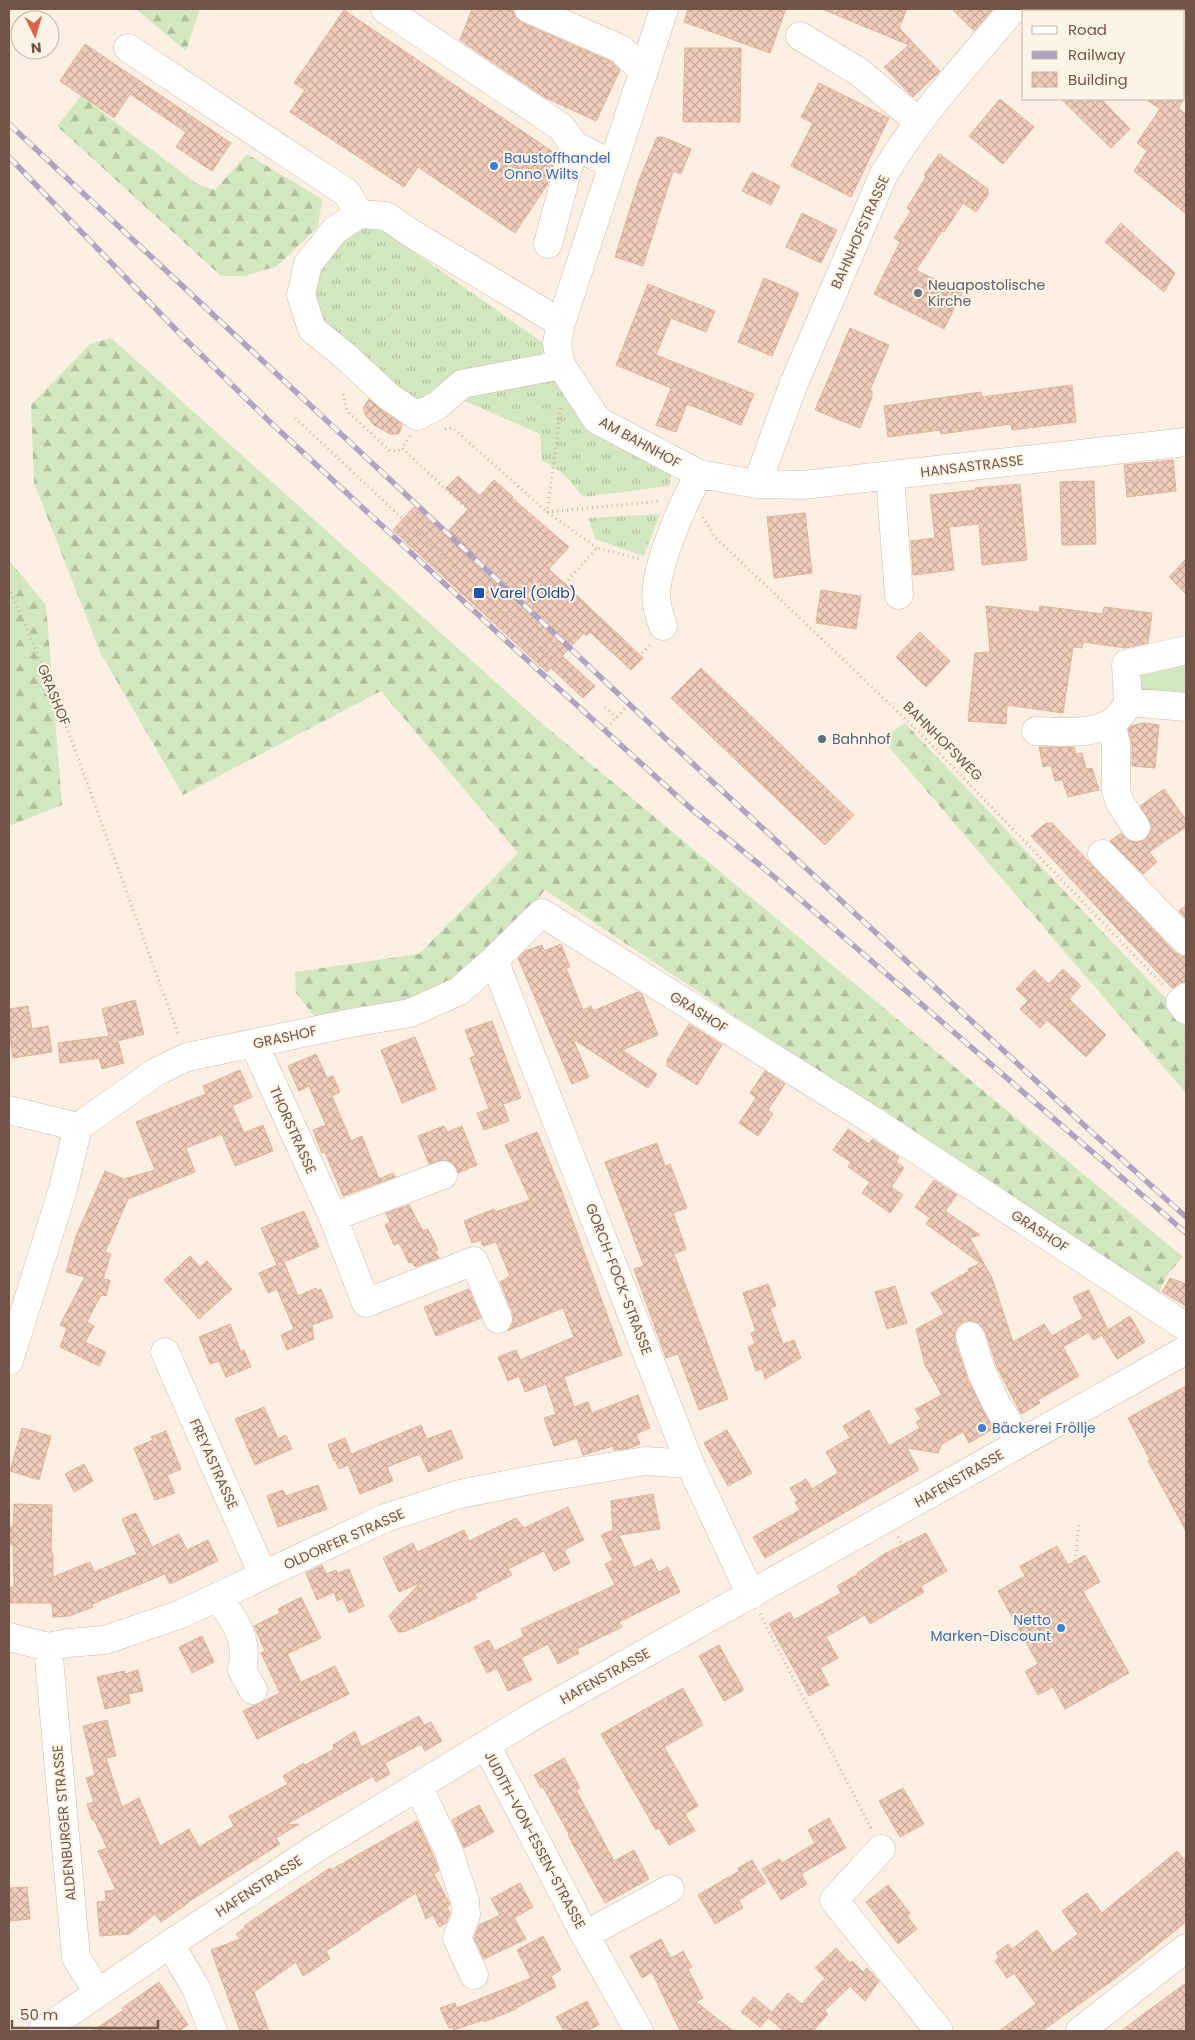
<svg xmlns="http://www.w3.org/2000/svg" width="1195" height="2040" viewBox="0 0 1195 2040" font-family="Poppins,sans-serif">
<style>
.grass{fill:url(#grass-tufts)}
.forest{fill:url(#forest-firs)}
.park{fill:#d2e7c0}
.building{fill:url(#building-cross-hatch);stroke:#e1b29b}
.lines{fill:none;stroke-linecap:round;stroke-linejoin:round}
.minor-casing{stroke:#cdb9ab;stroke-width:29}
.path{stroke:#d3b09d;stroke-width:3;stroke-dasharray:1 4;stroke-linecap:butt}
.minor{stroke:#fff;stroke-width:28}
.rail-casing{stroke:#b1a1c3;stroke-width:5.5}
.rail{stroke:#fef4e6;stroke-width:4;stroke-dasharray:11;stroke-linecap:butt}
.shop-dot{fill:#3f7fe0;stroke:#fef4e6;stroke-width:2}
.worship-dot{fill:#6b7280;stroke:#fef4e6;stroke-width:2}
.transit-dot{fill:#1a4fb4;stroke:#fef4e6;stroke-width:2}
.service-dot{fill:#5c6f8a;stroke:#fef4e6;stroke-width:2}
.labels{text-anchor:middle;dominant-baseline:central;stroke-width:4;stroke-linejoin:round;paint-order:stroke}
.shop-label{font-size:14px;fill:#366cbe;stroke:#fef4e6;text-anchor:start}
.street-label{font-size:14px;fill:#715549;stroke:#fef4e6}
.worship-label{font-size:14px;fill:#5b616d;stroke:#fef4e6;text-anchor:start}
.transit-label{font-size:14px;fill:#164399;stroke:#fef4e6;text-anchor:start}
.service-label{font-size:14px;fill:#4e5e75;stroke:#fef4e6;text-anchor:start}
</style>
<defs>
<pattern id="grass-tufts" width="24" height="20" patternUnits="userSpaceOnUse" patternTransform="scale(1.25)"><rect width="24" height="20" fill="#d2e7c0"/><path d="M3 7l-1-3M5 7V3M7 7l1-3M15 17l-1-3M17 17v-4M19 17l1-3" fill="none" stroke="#afbe9e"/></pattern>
<pattern id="forest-firs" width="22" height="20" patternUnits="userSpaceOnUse" patternTransform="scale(1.25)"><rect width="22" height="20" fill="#d2e7c0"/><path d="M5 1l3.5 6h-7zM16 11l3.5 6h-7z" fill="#afbe9e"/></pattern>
<pattern id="building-cross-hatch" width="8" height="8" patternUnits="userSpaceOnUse" patternTransform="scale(1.25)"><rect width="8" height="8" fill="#efccba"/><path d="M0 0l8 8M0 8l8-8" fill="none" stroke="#c6a899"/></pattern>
</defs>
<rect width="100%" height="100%" fill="#fbefe1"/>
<path class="grass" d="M368,223L384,231L545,344V352L539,356L410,402L327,325L313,300L317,264L340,234Z
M555,377L672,473L669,486L583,497C572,483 559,467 542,461L540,434L465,401L475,388Z
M660,514L644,556L595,539L588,518Z"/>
<path class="forest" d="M136,9H200L186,51Z
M81,96L197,184L215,190L247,154L322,199L318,227L277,266L245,276H221L57,126Z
M111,338L538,720L1183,1257L1168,1274L1157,1296L545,890L490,956L432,1000L355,1007L315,1017L296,993L295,972L419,954L518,853L381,691L183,795L101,654L34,483L31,405L90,344Z
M9,560L46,605L62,805L9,826Z
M905,723L1171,1004L1186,1023V1093L882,739Z"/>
<path class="park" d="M1186,658V698L1141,695L1136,671Z"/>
<path class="building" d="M472,9H512L516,18L523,23L612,62L620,70L596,121L544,97L460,40Z
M688,9H786L770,53L684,22Z
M822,9H907L899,28L940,71L913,97L884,67L909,45Z
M952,9H993L974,31Z
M344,10L556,154L547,185L515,233L418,167L404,187L290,112L305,90L294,83Z
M85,44L231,143L212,171L176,147L186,132L130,94L114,118L60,81Z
M685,48H741L740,122H683Z
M819,83L889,118L851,197L791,166L813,123L801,117Z
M1000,99L1034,127L1003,164L969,136Z
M1061,99H1101L1130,129L1111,148Z
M1146,99H1184L1178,108L1186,114V214L1134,171L1147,151L1137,143L1160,109Z
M657,137H663L691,149L681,174L673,171L643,266L615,257L639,180Z
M939,154L988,189V195L976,212L963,203L944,232L942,231L916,270L962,293L944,329L874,294L900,242L894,238L911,211L907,208L926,177L924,175Z
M752,172L780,186L771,205L742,191Z
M802,213L837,230L821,263L786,247Z
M1121,223L1175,273L1164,292L1105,242Z
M764,278L799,293L772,356L738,342Z
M648,284L715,311L706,332L671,318L656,355L754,394L741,425L687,404L676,432L656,425L671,388L616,365Z
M850,328L889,345L870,390L872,391V397L860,428L815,410Z
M1072,385L1076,422L1012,430L1011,424L941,434L940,430L888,437L884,406L981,392L982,397Z
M369,399L402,424L400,432L397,434H390L374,425L366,416L363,408Z
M1173,460L1176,491L1127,497L1124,465Z
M458,476L480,496L494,480L513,497L512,498L569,547L549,569L643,658L631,670L590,632L586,636L584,633L562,656L595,686L583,698L551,668L547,672L393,530L414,507L445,535L468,509L446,488Z
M1094,481L1096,544L1062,545L1060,482Z
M1020,484L1027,560L982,565L979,524L949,527L954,570L913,575L911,541L935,538L930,495L976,490L975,488Z
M805,513L812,573L774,578L767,517Z
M1186,559V594L1169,577Z
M821,590L861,596L856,629L816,623Z
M986,606L1039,612L1040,606L1103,614L1104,607L1152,613L1148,643L1125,648L1083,642L1082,648L1073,647L1063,713L1007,705L1006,724L968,721L975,653L990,652Z
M920,632L950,661L926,687L896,657Z
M701,668L854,815L825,845L671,698Z
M1144,723L1159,725L1155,768L1132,766V744L1128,729L1131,726Z
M1039,747H1074L1076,754L1082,753L1086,769L1092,768L1099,790L1068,797L1062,780L1055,781L1051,765L1043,767Z
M1164,789L1186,820V827L1149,852L1157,862L1143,874L1110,841L1121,833L1130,841L1137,842L1145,840L1150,833L1152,826L1140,806Z
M1046,823H1052L1175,952L1181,956H1186L1185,982L1172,988L1031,836Z
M1186,905V919L1179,911Z
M561,944L570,967L566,968L583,1010L591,1006L593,1011L638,992L642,994L658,1035L622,1050L657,1074L648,1088L573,1039L589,1077L572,1084L518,958L525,951L542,945L544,951Z
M1063,969L1081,986L1069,999L1106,1035L1086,1057L1047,1020L1040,1028L1020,1009L1028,1001L1016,989L1034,970L1049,984Z
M135,1000L144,1034L118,1041L124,1063L102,1069L99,1058L60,1063L58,1043L109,1036L102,1009Z
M28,1006L32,1029L48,1026L52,1052L13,1058L9,1030V1009Z
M492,1021L521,1098L503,1104L509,1121L484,1130L477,1113L489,1109L470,1058L475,1056L465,1030Z
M689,1024L722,1045L697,1085L667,1066V1060Z
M415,1037L436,1089L402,1103L381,1050Z
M316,1054L327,1078L333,1076L340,1092L332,1096L351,1141L362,1136L379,1179L393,1173L395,1177L343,1196L325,1152L322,1153L313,1130L326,1125L309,1086L299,1091L288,1066Z
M240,1070L252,1097L232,1106L244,1133L263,1125L273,1151L235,1166L222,1134L186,1148L195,1172L128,1199L105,1252L111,1254L103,1279L110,1280L106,1296L101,1295L87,1322L94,1326L85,1342L106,1352L99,1366L60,1347L67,1328L60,1325L85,1277L66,1272L76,1236L105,1171L124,1179L155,1170L136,1122L206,1094L203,1086Z
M765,1071L785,1084L768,1110L773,1114L758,1136L739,1123L756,1098L750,1093Z
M444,1126L447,1132L462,1126L477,1165L458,1173L453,1163L446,1160L429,1164L418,1136Z
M848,1129L869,1144L872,1139L899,1157L896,1162L904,1168L891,1187L903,1195L890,1213L862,1193L870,1182L848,1167L851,1162L833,1150Z
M537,1132L561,1189L622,1355L564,1377L574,1407L588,1402L592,1413L638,1395L650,1428L636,1434L640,1444L630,1448L614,1450L613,1446L583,1455L577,1438L554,1446L544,1418L556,1414L546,1384L525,1392L519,1376L508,1381L498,1357L516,1350L520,1360L574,1337L563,1308L507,1331L513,1322V1314L500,1282L510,1276L496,1242L483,1246L481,1240L472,1243L464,1221L494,1209L495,1212L530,1200L505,1145Z
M657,1143L665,1166L670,1164L687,1208L673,1213L686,1249L674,1254L728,1399L699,1410L678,1354L666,1358L634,1269L644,1266L605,1162Z
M934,1180L957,1195L945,1211L980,1235L970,1238L992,1278L1013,1342L1044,1324L1052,1336L1083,1318L1073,1297L1089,1290L1108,1330L1130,1316L1145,1342L1117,1359L1102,1335L1093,1340L1089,1332L1063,1347L1079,1376L1038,1400L1040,1403L1021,1414L997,1367L985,1331L980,1324L974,1321H965L958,1326L955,1332V1341L968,1380L993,1429L969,1443L963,1432L942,1444L938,1453L907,1448L919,1470L765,1558L753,1537L800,1510L795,1502L798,1501L790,1488L806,1479L812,1489L838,1473L826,1452L850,1438L843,1426L869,1410L889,1446L920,1428L916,1422L921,1419L915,1409L942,1395L925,1365L916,1329L944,1314L931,1293L969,1271L968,1269L980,1263L926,1224L930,1218L915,1207Z
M409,1205L423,1231L428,1229L438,1250L435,1251L439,1258L415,1267L412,1262L409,1263L399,1243L394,1245L385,1225L390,1222L386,1213Z
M304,1211L319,1247L284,1262L298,1296L316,1288L317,1291L321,1289L333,1317L312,1325L314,1339L287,1350L281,1335L294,1329L277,1289L268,1293L259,1273L277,1265L261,1228Z
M190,1256L200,1267L207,1261L232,1289L199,1319L164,1280Z
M1170,1278L1186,1284V1306L1162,1292Z
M768,1284L776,1306L770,1308L783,1344L794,1340L801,1358L765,1379L762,1369L756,1371L748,1347L755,1344L751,1333L756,1331L743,1293Z
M895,1286L907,1323L887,1329L875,1292Z
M469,1289L481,1318L436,1336L424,1307Z
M230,1324L241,1352L244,1350L251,1367L226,1377L219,1361L210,1364L199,1337Z
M1186,1386V1531L1148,1461L1150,1460L1128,1418Z
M264,1407L278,1439L286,1435L292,1449L255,1465L235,1419Z
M421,1425L427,1439L451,1430L463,1458L428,1472L420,1454L387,1467L393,1481L360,1494L348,1465L339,1469L335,1460L334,1461L328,1445L345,1438L351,1454Z
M22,1428L51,1436L39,1480L10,1471Z
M727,1430L752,1473L728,1486L704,1443Z
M166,1431L181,1469L167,1475L175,1493L155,1500L134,1448L153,1440L151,1437Z
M84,1464L93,1481L74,1492L65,1474Z
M318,1485L327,1509L278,1527L267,1496L283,1490L286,1496Z
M653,1494L660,1529L619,1535L634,1568L652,1559L658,1572L668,1567L680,1592L619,1622L622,1627L577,1649L579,1653L558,1664L548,1644L521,1658L532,1680L508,1691L497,1668L487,1673L474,1647L489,1640L495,1651L524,1636L521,1629L615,1585L605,1564L613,1560L601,1535L613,1530L611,1501Z
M14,1504L52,1505L51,1553H53V1577L90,1562L94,1572L137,1554L122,1519L136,1513L152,1547L179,1534L187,1550L208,1540L218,1561L170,1584L165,1574L92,1604L93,1607L69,1616L53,1617L52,1603H9V1587H14L13,1544H9V1527H13Z
M568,1507L584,1540L564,1550L570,1563L554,1571L544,1551L508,1569L512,1575L475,1594L477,1598L404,1632H398L389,1616L420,1583L399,1592L383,1558L413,1543L417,1552L464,1530L469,1541L516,1518L524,1528Z
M926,1533L947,1571L921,1586L924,1592L870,1624L865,1615L826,1637L838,1658L820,1668L829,1685L809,1696L769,1624L790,1612L794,1620L841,1593L837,1586L858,1574L857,1573L886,1553Z
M1057,1546L1068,1565L1085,1555L1100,1582L1083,1591L1129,1673L1065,1709L1053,1687L1038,1695L1025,1671L1038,1664L998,1591L1025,1576L1020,1566Z
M322,1565L326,1574L336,1570L338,1573L349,1569L364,1606L349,1613L343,1598L337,1601L334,1592L317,1600L306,1573Z
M301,1597L321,1638L287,1654L301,1682L335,1666L349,1694L257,1739L243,1711L280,1693L261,1653L265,1651L254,1626L280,1613L278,1609Z
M202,1636L214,1662L192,1673L179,1647Z
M719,1645L744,1690L724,1701L699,1656Z
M138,1670L143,1691L128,1694L130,1703L105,1709L97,1677L124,1671L125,1674Z
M683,1688L703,1725L664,1747L698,1806L685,1814L695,1831L669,1845L659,1828L656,1830L601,1734Z
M419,1716L424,1725L431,1722L442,1741L425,1751L421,1744L385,1763L390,1774L376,1782L373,1776L285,1825L299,1824L276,1838L280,1844L188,1902V1903L161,1922L155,1914L129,1934L100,1936L97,1902L106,1901L105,1891L116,1890L98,1851L107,1848L94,1820H92L87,1804L94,1802L86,1778L95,1775L83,1726L107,1720L116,1756L106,1758L122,1807L139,1798L160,1846L189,1829L199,1847L234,1826L229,1816L288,1784L283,1776L304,1763L305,1765L334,1749L333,1745L355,1731L361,1747Z
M564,1758L580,1788L576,1790L614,1861L634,1850L649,1879L605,1903L568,1835L569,1834L543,1787L541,1788L534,1775Z
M903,1788L924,1824L900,1837L879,1801Z
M479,1805L494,1832L464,1848L452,1820Z
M829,1818L846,1848L801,1874L807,1884L781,1900L762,1869L780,1859L782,1863L815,1843L808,1830Z
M417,1821L433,1855L439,1871L434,1874L450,1904L447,1907L450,1913L446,1923L439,1927L433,1915L426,1919L416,1893L360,1928L361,1929L326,1951L330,1959L303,1976L296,1962L254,1992L269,2031H240L211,1950L240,1939L236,1934L245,1928L244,1926L260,1915L330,1868L331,1870Z
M1177,1851L1186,1861V1922L1120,1975L1042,2031H999L1036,2004L1014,1973L1007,1978L995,1961L999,1957L996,1953L1008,1944L1012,1949L1037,1930L1053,1953L1078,1934L1062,1911L1087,1893L1102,1913Z
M752,1860L766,1883L739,1900L743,1908L715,1924L698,1895L739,1871L738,1868Z
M520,1883L533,1907L514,1918L526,1939L484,1959L474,1938L479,1925L500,1915L491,1899Z
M888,1885L910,1913L907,1916L917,1929L898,1944L866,1902Z
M27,1887L30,1919L9,1921V1888Z
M543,1936L561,1970L551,1976L556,1987L516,2008V2009L484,2022L483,2020L454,2030L453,2027L449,2028L440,2008L455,2003L457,2008L531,1978L517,1950Z
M661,1939L671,1958L683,1951L692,1967L688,1969L703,1998L696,2002L733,2031H680L652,1972L642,1978L630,1956Z
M836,1948L850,1963L852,1961L863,1972L867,1968L879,1981L865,2001L850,1986L824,2011L828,2014L813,2031H784L768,2018L760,2027L741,2012L754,1997L772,2012L788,1993L802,2004L825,1978L815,1968Z
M159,1982L188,2025L179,2031H92L124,2010L122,2008Z
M1186,1983V2031H1121L1145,2013Z
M587,2001L599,2025L587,2031H564L556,2017Z"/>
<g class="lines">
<g class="minor-casing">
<path id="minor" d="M385,9L561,127L574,145
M529,9L621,49L644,72
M664,9L561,323L557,343L561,365L597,420L699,474L757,484L803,485L1186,442
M1157,9L1160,11
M1184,30L1186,32
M800,36L859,72L919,122
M128,48L347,193L359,214
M548,244L574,145L613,165
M561,365L462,384L438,405L417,416L388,396L344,355L312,329L301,295L308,264L335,230L359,214L386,216L414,235L561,323
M890,476L899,595
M757,484L794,383L883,176C918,115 968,63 1013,9
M663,626C661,619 658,612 657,604C651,573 684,502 699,474
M1186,650L1126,664L1128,702L1186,707
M1111,724L1116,744V791L1120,803L1136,827
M1036,731C1063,732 1108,737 1124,710
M1102,854L1186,941
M494,960L690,1464L751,1595
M1186,997L1180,1002L1186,1010
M254,1044L333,1217L366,1303L474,1261L498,1319
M9,1110L78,1127
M333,1217L443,1175
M970,1336L982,1373L996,1403L1020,1443
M165,1352L263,1575
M9,1361L63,1189L78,1127L156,1072L187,1057L351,1023L410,1013L459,991L494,960L542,913L875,1122L1186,1327
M218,1597C235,1621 249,1639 242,1670L253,1690
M9,1637L48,1647L68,1643L105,1640L181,1614L385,1518L460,1494L536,1479L645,1461L690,1464
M48,1647L76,1957L98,1993
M486,1745L585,1935L639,2031
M418,1786L448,1849L465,1901L466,1915L457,1938L474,1975
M881,1849L834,1900L939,2031
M585,1935L670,1889
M170,1944L196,1988L213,2031
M42,2031L170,1944L321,1845L535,1715L1186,1350
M1080,2031L1186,1948"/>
</g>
<path class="path" d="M343,394L347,411L390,451H398L402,448
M561,408L547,512L660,501
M295,418L556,662
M445,429L453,428L547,512L597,548
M410,436L402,448L468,510
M703,517L715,537L921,734L1164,986
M565,584L597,548L640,559
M9,588L54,692L179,1036
M642,653L651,644
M605,707L617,718
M607,728L626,707
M898,1537L907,1554
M1075,1561L1079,1524
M760,1614L872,1830"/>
<use href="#minor" class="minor"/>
<g class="rail-casing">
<path id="rail" d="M9,124L537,617L664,737L1085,1126L1186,1217
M9,157L183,337L269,421L514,648L688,806L772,875L1186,1233"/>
</g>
<use href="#rail" class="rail"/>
</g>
<g class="shop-dot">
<circle cx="494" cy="166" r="5"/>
<circle cx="982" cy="1428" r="5"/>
<circle cx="1061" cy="1628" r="5"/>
</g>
<circle class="worship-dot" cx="918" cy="293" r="5"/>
<rect class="transit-dot" x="473" y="587" width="12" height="12" rx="2.5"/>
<circle class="service-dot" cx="822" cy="739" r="5"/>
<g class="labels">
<g class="shop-label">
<text x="504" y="158">Baustoffhandel<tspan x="504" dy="16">Onno Wilts</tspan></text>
<text x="992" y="1428">Bäckerei Fröllje</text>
<text x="1051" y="1620" text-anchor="end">Netto<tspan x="1051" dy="16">Marken-Discount</tspan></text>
</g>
<g class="street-label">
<text transform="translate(860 232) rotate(-66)">BAHNHOFSTRASSE</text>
<text transform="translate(640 442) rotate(29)">AM BAHNHOF</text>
<text transform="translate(972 466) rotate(-7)">HANSASTRASSE</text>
<text transform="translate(54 695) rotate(68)">GRASHOF</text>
<text transform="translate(943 741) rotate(45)">BAHNHOFSWEG</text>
<text transform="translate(699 1012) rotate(32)">GRASHOF</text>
<text transform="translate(285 1037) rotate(-12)">GRASHOF</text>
<text transform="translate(293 1130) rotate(66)">THORSTRASSE</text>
<text transform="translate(1040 1231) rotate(33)">GRASHOF</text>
<text transform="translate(619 1279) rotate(69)">GORCH-FOCK-STRASSE</text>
<text transform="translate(214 1464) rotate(66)">FREYASTRASSE</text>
<text transform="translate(959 1478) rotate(-30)">HAFENSTRASSE</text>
<text transform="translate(344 1539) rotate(-24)">OLDORFER STRASSE</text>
<text transform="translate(605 1676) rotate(-29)">HAFENSTRASSE</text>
<text transform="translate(64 1823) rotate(-95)">ALDENBURGER STRASSE</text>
<text transform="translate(535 1840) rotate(62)">JUDITH-VON-ESSEN-STRASSE</text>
<text transform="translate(259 1886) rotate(-33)">HAFENSTRASSE</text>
</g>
<g class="worship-label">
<text x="928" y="285">Neuapostolische<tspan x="928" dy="16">Kirche</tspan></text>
</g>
<g class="transit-label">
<text x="490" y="593">Varel (Oldb)</text>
</g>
<g class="service-label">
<text x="832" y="739">Bahnhof</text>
</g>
</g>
<rect width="1195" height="2040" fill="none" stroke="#715549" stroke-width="20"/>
<rect x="1022" y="10" width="162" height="90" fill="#fef4e6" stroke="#c6b4a7"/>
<rect x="1032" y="26" width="25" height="8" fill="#ffffff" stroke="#c6b4a7"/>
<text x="1068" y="35" font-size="15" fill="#715549">Road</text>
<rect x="1032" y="51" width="25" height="8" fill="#b1a1c3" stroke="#c6b4a7"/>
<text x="1068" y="60" font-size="15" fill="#715549">Railway</text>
<rect x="1032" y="72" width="25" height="15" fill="url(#building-cross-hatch)" stroke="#c6b4a7"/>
<text x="1068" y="85" font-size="15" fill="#715549">Building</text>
<g transform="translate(35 35) rotate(175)"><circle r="24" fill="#fef4e6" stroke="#c6b4a7"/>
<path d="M0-4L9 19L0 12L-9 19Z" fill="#e0644a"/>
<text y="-8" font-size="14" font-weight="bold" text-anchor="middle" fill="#715549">N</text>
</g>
<path d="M12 2020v8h146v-8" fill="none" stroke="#715549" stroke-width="2.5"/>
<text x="20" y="2020" font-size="15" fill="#715549" stroke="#fef4e6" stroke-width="4" paint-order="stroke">50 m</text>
</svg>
